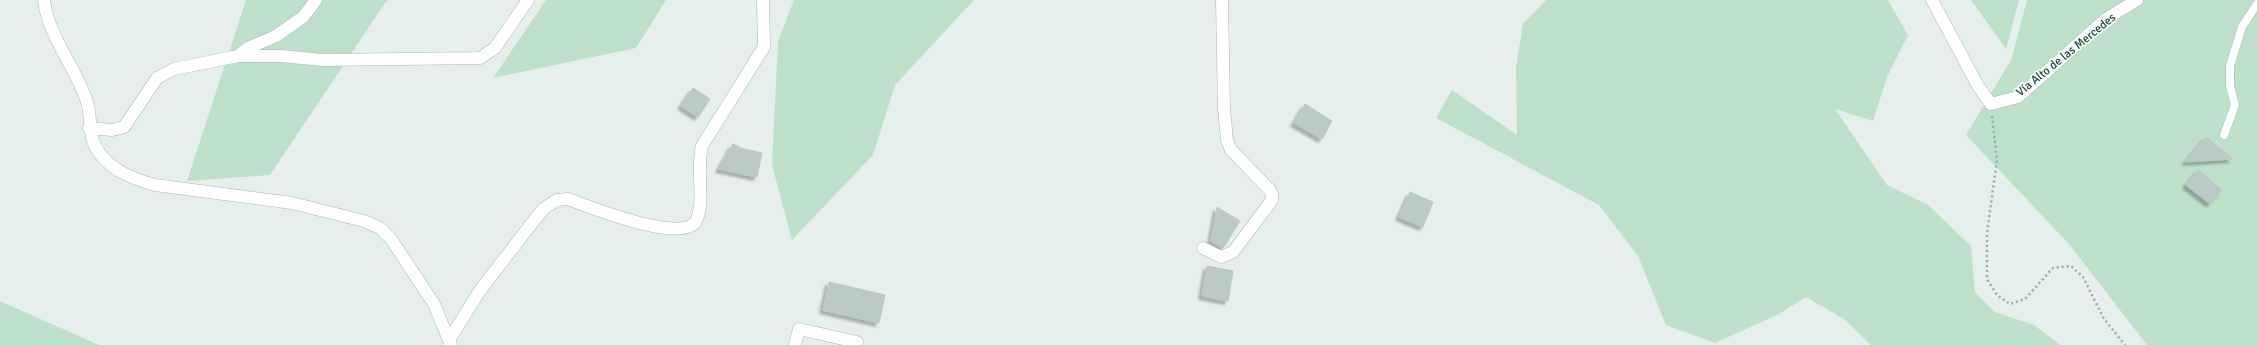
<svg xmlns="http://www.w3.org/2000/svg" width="2257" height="345" viewBox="0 0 2257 345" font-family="Signika,sans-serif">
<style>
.green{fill:#bfe0c8}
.building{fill:#bbcac4;stroke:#b8c9c2;filter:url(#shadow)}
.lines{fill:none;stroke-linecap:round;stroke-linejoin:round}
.lane-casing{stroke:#a8b8b2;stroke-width:9}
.street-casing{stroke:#a8b8b2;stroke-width:13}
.path{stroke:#86b3a5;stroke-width:2.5;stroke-dasharray:2 3;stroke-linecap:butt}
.lane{stroke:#fff;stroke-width:8}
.street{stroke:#fff;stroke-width:12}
.labels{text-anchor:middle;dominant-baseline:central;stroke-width:3.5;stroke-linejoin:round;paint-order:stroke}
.street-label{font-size:12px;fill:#24423a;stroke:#f7fbf9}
</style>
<defs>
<filter id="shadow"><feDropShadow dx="-3.5" dy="3.5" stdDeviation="1" flood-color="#0004"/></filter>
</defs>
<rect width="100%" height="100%" fill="#e6efeb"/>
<path class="green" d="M246,0H387L270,175L187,181Z
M546,0H666L636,48L493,78Z
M794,0H974L895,85L873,155L792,240L772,165L778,41Z
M1546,0H1888L1908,35L1887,77L1873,121L1835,109L1887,185L1928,205L1971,246L1975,292L1995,312L2034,325L2060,345H1871L1844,319L1806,297L1777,315L1715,343L1666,325L1638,256L1599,205L1436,118L1452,90L1517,135L1516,67L1523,24Z
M1971,0H2019L2006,49Z
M2027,0H2257V345H2147L2069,244L1966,135L2011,60Z
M0,301L2,302L99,345H0Z"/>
<path class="building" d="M693,88L710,99L698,117L681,106Z
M1305,104L1332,121L1322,139L1294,123Z
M2206,137L2233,159L2185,162Z
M733,144L741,148L762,153L757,177L719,169Z
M2198,170L2222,190L2210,204L2186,185Z
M1410,192L1433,202L1423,227L1399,217Z
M1217,207L1240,221L1223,248L1211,241Z
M1207,266L1233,271L1228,301L1202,296Z
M829,282L885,295L879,323L823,310Z"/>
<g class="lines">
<g class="lane-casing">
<path id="lane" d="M2224,135L2235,105L2230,86V66L2242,27L2257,4"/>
</g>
<g class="street-casing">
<path id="street" d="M44,0C48,37 76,67 87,102C93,121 86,135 100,154C114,172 134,179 155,185L292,203L364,221L380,228L391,239L434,304L451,345
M1932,0L1978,86L1991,104L2018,97L2106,19L2137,0
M238,56H281L323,60L480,58L495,48L528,0
M89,128L112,130L124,127L157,78L174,69L238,56L248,48L276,36L303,17L316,0
M1203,248L1221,257L1233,252L1272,200V194L1269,189L1231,150L1227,140L1224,109L1222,0
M449,340L481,289L543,209L557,200L568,199C588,206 688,247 697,219C705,197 696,170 702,146L764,47L763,0
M795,345L799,329L857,342"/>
</g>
<path class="path" d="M1992,116L1997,160L1987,233V279L1997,295L2010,304L2025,299L2053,268L2071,266L2083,277L2104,319L2125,345"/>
<use href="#lane" class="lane"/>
<use href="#street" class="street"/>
</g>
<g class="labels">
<g class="street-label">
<text transform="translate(2066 55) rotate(-39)">Vía Alto de las Mercedes</text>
</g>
</g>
</svg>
